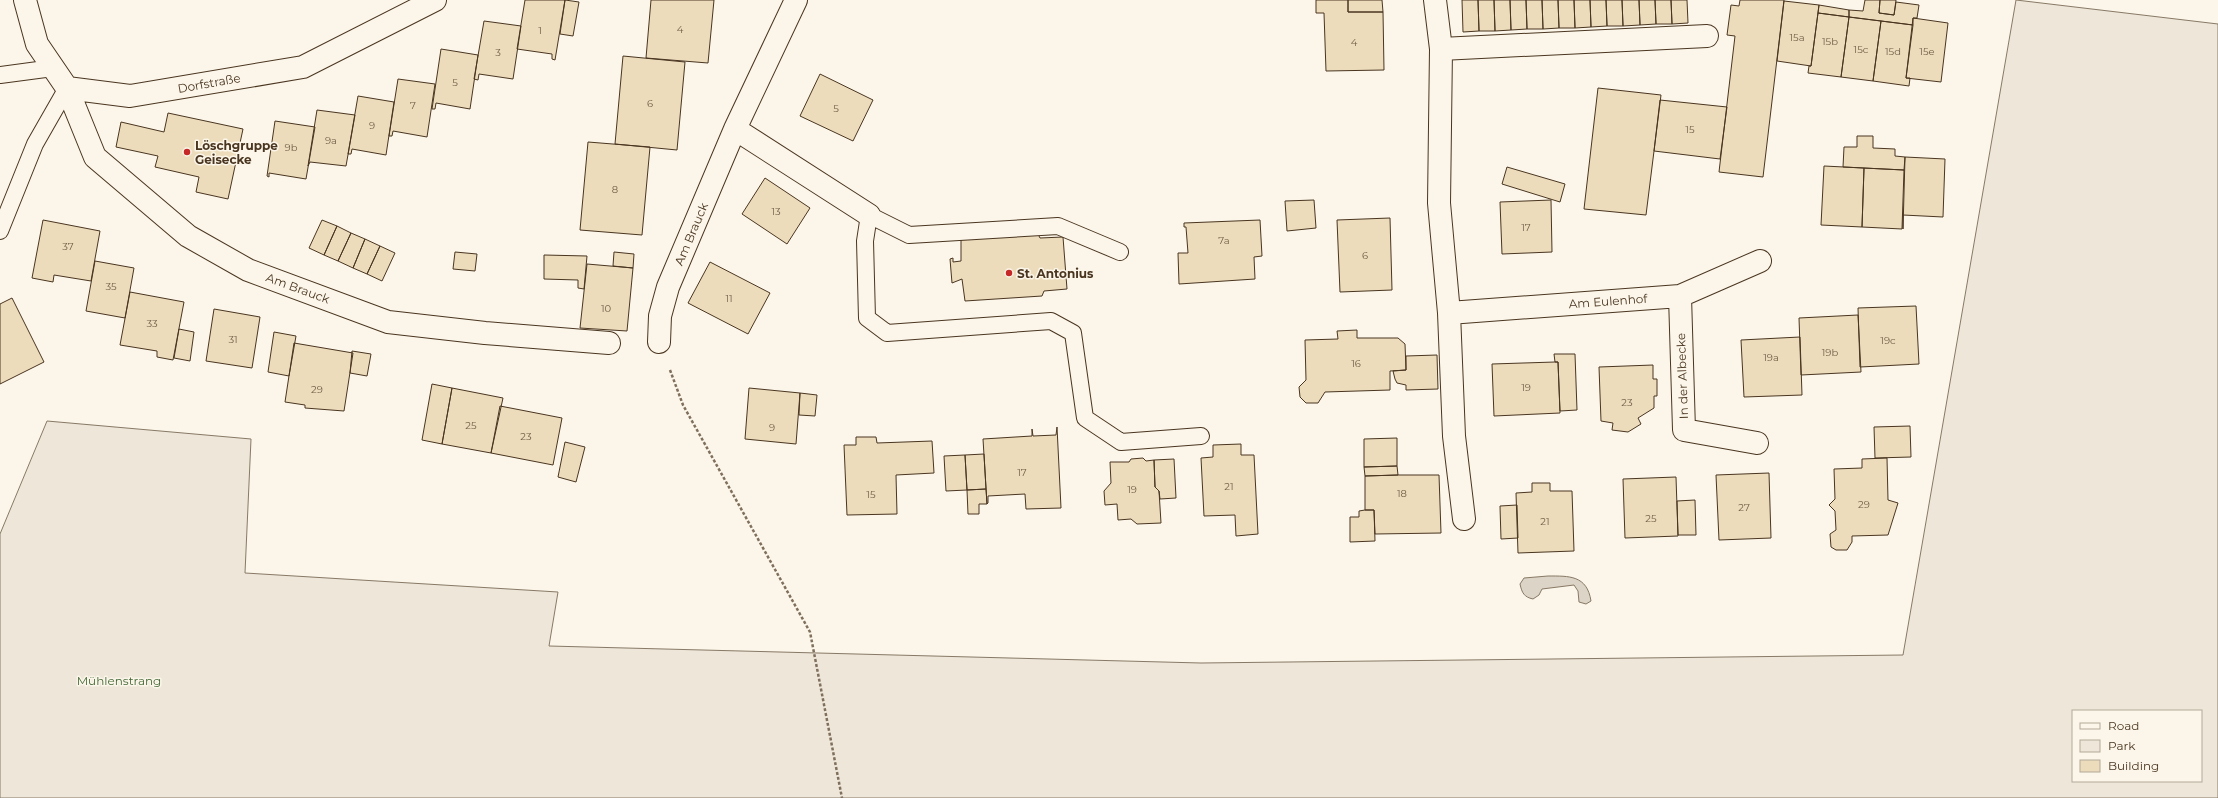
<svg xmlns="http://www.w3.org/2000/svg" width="2218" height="798" viewBox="0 0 2218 798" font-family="Montserrat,sans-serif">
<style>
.green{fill:#ede6d9;stroke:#887966;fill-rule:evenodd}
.water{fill:#dcd4c6;stroke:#887966}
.building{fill:#ecdcbc;stroke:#4a3520}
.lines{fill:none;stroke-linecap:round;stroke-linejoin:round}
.service-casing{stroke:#4a3520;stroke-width:18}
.minor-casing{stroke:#4a3520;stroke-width:24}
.path{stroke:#7f6f5c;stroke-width:2.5;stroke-dasharray:3 2;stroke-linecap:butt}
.service{stroke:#fbf6e9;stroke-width:16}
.minor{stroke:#fbf6e9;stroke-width:22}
.poi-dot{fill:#c62828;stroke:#fbf6e9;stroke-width:1.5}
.labels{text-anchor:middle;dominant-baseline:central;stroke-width:3;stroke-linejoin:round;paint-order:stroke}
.number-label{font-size:10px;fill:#725f47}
.street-label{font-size:12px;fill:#4a3520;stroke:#fbf6e9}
.poi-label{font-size:12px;font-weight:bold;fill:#4a3520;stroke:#fbf6e9;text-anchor:start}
.park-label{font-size:12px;fill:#436837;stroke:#fbf6e9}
</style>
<rect width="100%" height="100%" fill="#fbf6e9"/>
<path class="green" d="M2016,0L2218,24V798H0V534L47,421L251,439L245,573L558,592L549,646L1201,663L1903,655ZM2073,711H2201V781H2073Z"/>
<path class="water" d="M1548,576C1569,576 1587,575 1591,601L1586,604L1579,602L1578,591L1574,585L1542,589L1539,595L1533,599C1524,597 1522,593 1520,584L1524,578Z"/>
<path class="building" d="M525,0H565L555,60L552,59V54L517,49Z
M565,0L579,2L573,36L560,34Z
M651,0H714L708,63L646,58Z
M1316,0H1348V12H1383L1384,70L1326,71L1324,13H1316Z
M1348,0H1382L1383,12H1348Z
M1462,0H1478L1479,31L1463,32Z
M1478,0H1494L1495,31H1479Z
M1494,0H1510L1511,30L1495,31Z
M1510,0H1526L1527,29L1511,30Z
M1526,0H1542L1543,29H1527Z
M1542,0H1558L1559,28L1543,29Z
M1558,0H1574L1575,28H1559Z
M1574,0H1590L1591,27L1575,28Z
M1590,0H1606L1607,26L1591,27Z
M1606,0H1622L1623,26H1607Z
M1622,0H1639L1640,25L1623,26Z
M1639,0H1655L1656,24L1640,25Z
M1655,0H1671L1672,24H1656Z
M1671,0H1687L1688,23L1672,24Z
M1740,0H1784L1763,177L1719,172L1735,36L1727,35L1731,5L1739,6Z
M1865,0H1880L1879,13L1894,15L1896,2L1919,5L1917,18H1913V25L1849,17V10L1863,11Z
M1880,0H1896L1894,15L1879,13Z
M1784,1L1819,5L1811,66L1777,61Z
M1819,5L1849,10V17L1818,13Z
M1818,13L1849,17L1841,77L1808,73L1809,66H1811Z
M1849,17L1881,21L1873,81L1841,77Z
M1913,18L1948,23L1941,82L1906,78Z
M484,21L521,26L513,79L479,74L478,80L474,79Z
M1881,21L1913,25L1906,78H1910L1909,86L1873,81Z
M441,49L478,55L470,109L436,103L435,109H432Z
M623,56L685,62L677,150L615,144Z
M820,74L873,100L853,141L800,116Z
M398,79L435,84L427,137L393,131L392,136H389Z
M1598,88L1661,95L1646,215L1584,209Z
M358,96L394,102L386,155L352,149L351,154H348Z
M1660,100L1727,107L1720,159L1654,151Z
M317,110L355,115L346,166L310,162L308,166Z
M168,113L243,129L228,199L196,192L199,177L155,167L158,156L116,147L121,122L164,132Z
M275,121L315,127L306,179L269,173V177L267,176Z
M1857,136H1873V148L1895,149V156L1905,157L1904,170L1843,167L1844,147H1857Z
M588,142L650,147L642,235L580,230Z
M1905,157L1945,159L1943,217L1903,215V229Z
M1824,166L1864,168L1862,227L1821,225Z
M1507,167L1565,184L1560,202L1502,184Z
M1864,168L1904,170L1902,229L1862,227Z
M765,178L810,208L787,244L742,214Z
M1314,200L1316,228L1287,231L1285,201Z
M1551,200L1552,252L1502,254L1500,202Z
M1390,218L1392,290L1340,292L1337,220Z
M43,220L100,231L91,281L54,275L53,282L32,278Z
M322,220L337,226L324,255L309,248Z
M1260,220L1262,256L1254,257L1255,279L1179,284L1178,253H1188L1186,227H1184V223Z
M337,226L351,233L338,261L324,255Z
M351,233L365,239L353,268L338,261Z
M1038,234L1040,238L1063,237L1067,289L1044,291L1042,296L965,301L962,279L952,283L950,259L953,258V262L961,261V239Z
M365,239L380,246L367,274L353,268Z
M380,246L395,253L382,281L367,274Z
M455,252L477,254L475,271L453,269Z
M614,252L634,254L633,268L613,266Z
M544,255L587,256L584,289L578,288V280L544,279Z
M95,261L134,268L125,318L86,311Z
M710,262L770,293L748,334L688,303Z
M587,264L633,268L627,331L580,328Z
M130,292L184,302L173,360L157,357V351L120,345Z
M12,298L44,362L0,384V304Z
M1916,306L1919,364L1860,367L1858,308Z
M214,309L260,317L252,368L206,361Z
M1858,315L1861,372L1801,375L1799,318Z
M179,329L194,332L190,361L174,358Z
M1357,330V338H1398L1405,344L1406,370L1390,371V390L1325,392L1318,403H1306L1300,397L1299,387L1306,380L1305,340L1338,339L1337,331Z
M274,332L296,336L289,376L268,372Z
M1800,337L1802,395L1744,397L1741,340Z
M294,343L353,353L344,411L305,408V405L285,402Z
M352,351L371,354L367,376L350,373Z
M1554,354H1575L1577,410L1560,411L1558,362H1555Z
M1437,355L1438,389L1406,390V385L1397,383L1395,379L1393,371L1406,370V356Z
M1555,362H1558L1560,413L1494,416L1492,364Z
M1653,365V379H1657V396H1654V408L1638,418L1641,424L1628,432L1612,430L1613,423L1601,421L1599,367Z
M432,384L452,388L442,444L422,440Z
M452,388L503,398L491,453L442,444Z
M749,388L800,393L796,444L745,439Z
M800,393L817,395L815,416L799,415Z
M500,406L562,418L553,465L491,453Z
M1910,426L1911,457L1875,458L1874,427Z
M1057,427L1061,508L1026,509L1025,494L988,496V503L987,504L983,439L1032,436V429L1033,436L1056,435Z
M856,437H876L877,443L932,441L934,473L896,475L897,514L847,515L844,445H856Z
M1397,438V466L1364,467V439Z
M565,442L585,447L576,482L558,477Z
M1241,444V455H1254L1258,534L1236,536L1235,515L1204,516L1201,458L1213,457V445Z
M984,454L986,489L967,490L965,455Z
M965,455L967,490L946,491L944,456Z
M1143,458L1146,461L1154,460L1155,487L1159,491L1161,523L1137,524L1131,519L1118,520L1117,504L1105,505L1104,491L1111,483L1110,462H1129L1131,459Z
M1887,458L1888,500L1898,503L1888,535L1852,536V542L1847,550H1836L1831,547L1830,534L1836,530L1835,511L1829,505L1835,499L1834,469L1862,468V459Z
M1174,459L1176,498L1160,499L1159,491L1155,487L1154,460Z
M1397,466L1398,475L1365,476L1364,467Z
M1769,473L1771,538L1719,540L1716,475Z
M1398,475H1439L1441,533L1375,534L1374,510H1365V476Z
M1676,477L1678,536L1625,538L1623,479Z
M1532,483H1550V491H1572L1574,551L1518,553L1516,493L1532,492Z
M986,489L987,504H979V514H968L967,490Z
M1695,500L1696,535H1678L1677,501Z
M1517,505L1518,538L1501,539L1500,506Z
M1365,510H1374L1375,541L1350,542V517H1359V511Z"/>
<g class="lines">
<g class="service-casing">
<path id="service" d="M0,75L53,68
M0,231L35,144L67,88
M1120,252L1058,226L909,235L869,215L865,241L867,318L887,333L1051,321L1073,333L1085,418L1121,442L1201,436"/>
</g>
<g class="minor-casing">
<path id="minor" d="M25,0L37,44L67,88L130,96L303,67L435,0
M1435,0L1441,49L1439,203L1449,313L1454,436L1464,519
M1441,49L1707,36
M67,88L95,157L188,236L248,270L388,322L485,333L609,343
M735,129L869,215
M1680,296L1684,430L1757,443
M1449,313L1680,296L1760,261
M659,342L660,316L668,287L735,129L796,0"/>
</g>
<path class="path" d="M670,370L683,405L810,632L842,798"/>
<use href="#service" class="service"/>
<use href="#minor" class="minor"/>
</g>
<g class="poi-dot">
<circle cx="187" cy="152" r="4"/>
<circle cx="1009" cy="273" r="4"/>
</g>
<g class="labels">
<g class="number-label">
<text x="680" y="29">4</text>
<text x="540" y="30">1</text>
<text x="1797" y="37">15a</text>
<text x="1830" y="41">15b</text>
<text x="1354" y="42">4</text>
<text x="1861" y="49">15c</text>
<text x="1893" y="51">15d</text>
<text x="1927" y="51">15e</text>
<text x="498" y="52">3</text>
<text x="455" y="82">5</text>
<text x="650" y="103">6</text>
<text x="413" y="105">7</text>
<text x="836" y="108">5</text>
<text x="372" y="125">9</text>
<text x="1690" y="129">15</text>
<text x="331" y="140">9a</text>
<text x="291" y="147">9b</text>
<text x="615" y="189">8</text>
<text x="776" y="211">13</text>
<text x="1526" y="227">17</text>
<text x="1224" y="240">7a</text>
<text x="68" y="246">37</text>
<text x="1365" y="255">6</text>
<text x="111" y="286">35</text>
<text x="729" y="298">11</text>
<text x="606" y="308">10</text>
<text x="152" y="323">33</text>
<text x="233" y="339">31</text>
<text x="1888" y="340">19c</text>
<text x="1830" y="352">19b</text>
<text x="1771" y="357">19a</text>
<text x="1356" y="363">16</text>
<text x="1526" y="387">19</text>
<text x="317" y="389">29</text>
<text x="1627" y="402">23</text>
<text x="471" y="425">25</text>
<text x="772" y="427">9</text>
<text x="526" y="436">23</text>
<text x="1022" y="472">17</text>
<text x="1229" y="486">21</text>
<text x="1132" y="489">19</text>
<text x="1402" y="493">18</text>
<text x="871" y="494">15</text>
<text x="1864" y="504">29</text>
<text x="1744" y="507">27</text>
<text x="1651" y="518">25</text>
<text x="1545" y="521">21</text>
</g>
<g class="street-label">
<text transform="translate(209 83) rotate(-10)">Dorfstraße</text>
<text transform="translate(691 234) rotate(-67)">Am Brauck</text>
<text transform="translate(298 288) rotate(20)">Am Brauck</text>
<text transform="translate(1608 301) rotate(-4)">Am Eulenhof</text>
<text transform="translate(1682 376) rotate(-92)">In der Albecke</text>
</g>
<g class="poi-label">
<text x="195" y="145">Löschgruppe<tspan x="195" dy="14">Geisecke</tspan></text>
<text x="1017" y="273">St. Antonius</text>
</g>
<g class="park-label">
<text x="119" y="680">Mühlenstrang</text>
</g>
</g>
<rect x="2072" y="710" width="130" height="72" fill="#fbf6e9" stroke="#b4a999"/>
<rect x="2080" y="723" width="20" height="6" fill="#fbf6e9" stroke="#b4a999"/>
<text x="2108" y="730" font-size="12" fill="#4a3520">Road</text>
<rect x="2080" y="740" width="20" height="12" fill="#ede6d9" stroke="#b4a999"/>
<text x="2108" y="750" font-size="12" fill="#4a3520">Park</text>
<rect x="2080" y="760" width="20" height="12" fill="#ecdcbc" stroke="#b4a999"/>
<text x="2108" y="770" font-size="12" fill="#4a3520">Building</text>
</svg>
